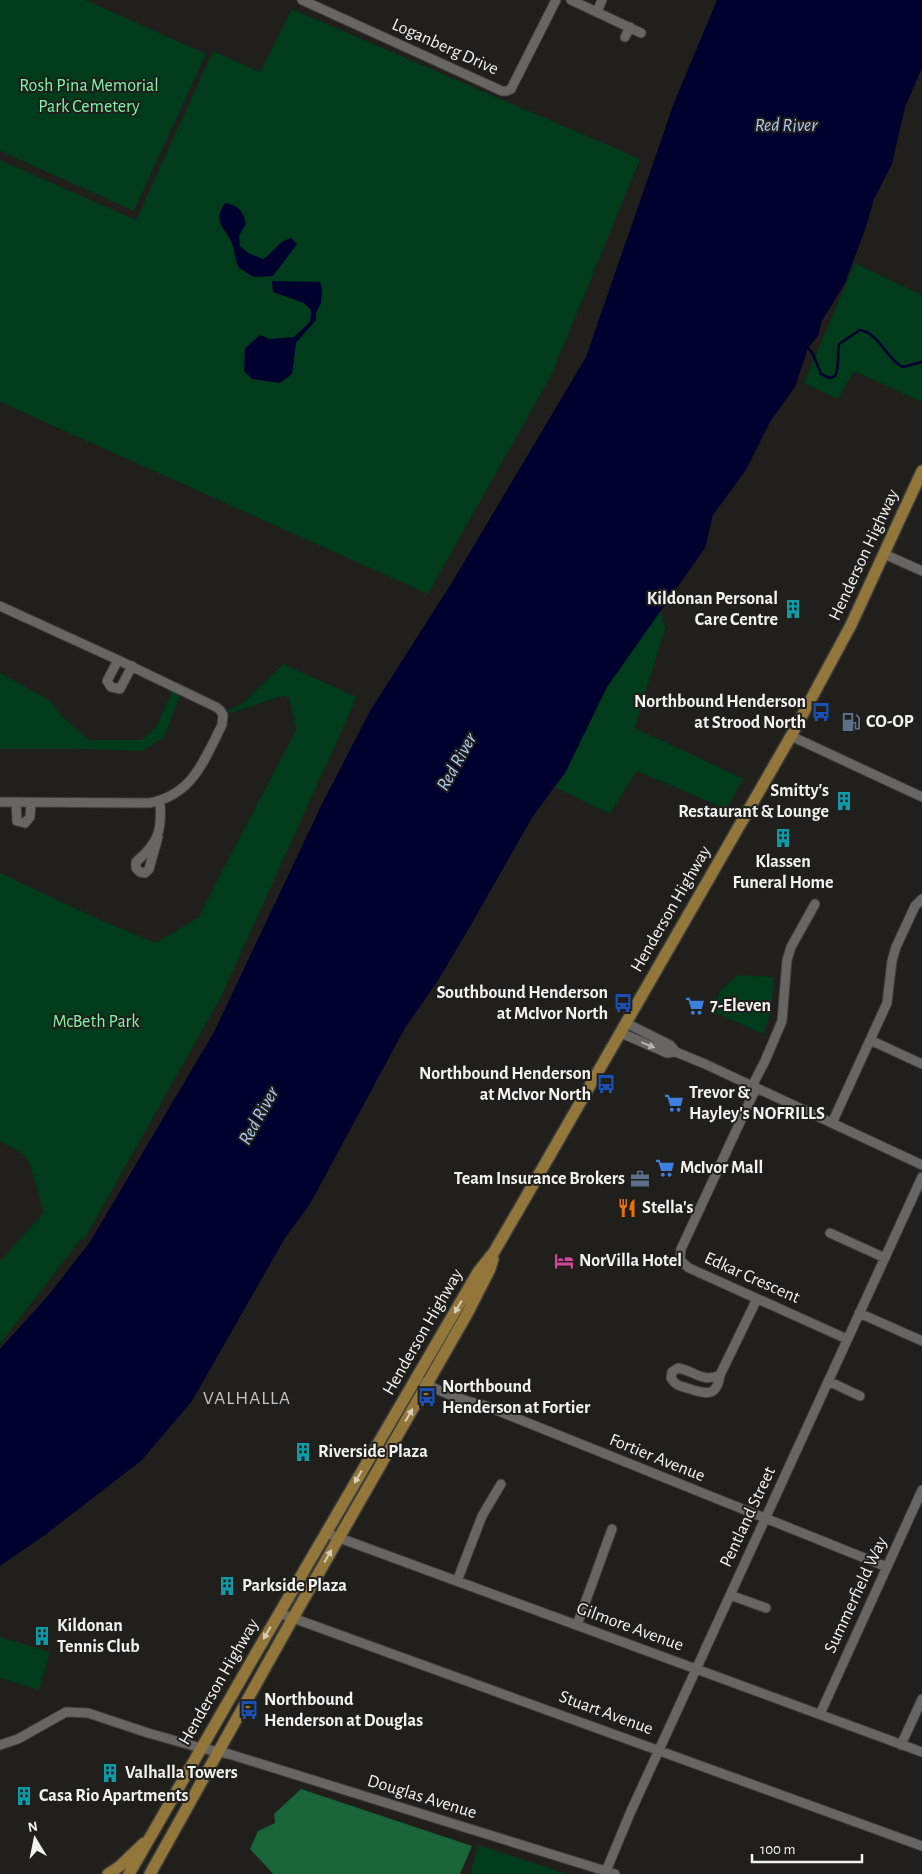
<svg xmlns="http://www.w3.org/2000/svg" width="922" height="1874" viewBox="0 0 922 1874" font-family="'Alegreya Sans',sans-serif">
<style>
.green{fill:#003b1b}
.forest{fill:#196439}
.water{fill:#00002f}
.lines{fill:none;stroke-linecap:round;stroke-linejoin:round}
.stream{stroke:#00002f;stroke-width:2.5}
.minor-casing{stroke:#3c3c3a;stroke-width:11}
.major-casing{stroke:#3c3c3a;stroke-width:14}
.minor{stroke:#676663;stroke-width:9}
.major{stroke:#92763a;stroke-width:11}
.oneway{fill:#b4b3b1}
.oneway2{fill:#d6cdba}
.labels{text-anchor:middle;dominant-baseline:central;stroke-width:4;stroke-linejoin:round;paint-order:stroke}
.street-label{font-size:18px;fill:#f3f2f1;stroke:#201f1c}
.park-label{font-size:18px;fill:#7df7a8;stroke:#201f1c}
.poi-label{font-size:18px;font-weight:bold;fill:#f3f2f1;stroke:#201f1c;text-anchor:start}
.water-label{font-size:19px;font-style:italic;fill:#afc9f0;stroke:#201f1c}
.neighbourhood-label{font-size:19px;letter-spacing:1px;fill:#c6c5c2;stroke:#201f1c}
</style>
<rect width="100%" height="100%" fill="#201f1c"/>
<path class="green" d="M0,0H86L206,54L134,211L0,151Z
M292,9L640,159L552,374L428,594L0,402V160L136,220L213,51L260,72Z
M855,263L922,295V402L854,371L838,399L804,383Z
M661,610L665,628L635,728L744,779L726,809L637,771L610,814L555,787L565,773L607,687Z
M283,664L357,697L221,997L85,1238L80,1240L0,1344V1261L44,1212L29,1162L23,1154L0,1141V873L96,918L156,943L199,917L220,875L296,730L289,698L283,696L227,714L226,712L245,701Z
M0,673L49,700L64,718L89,740H141L156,727L172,692L180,696L164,737L143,751L85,749H0Z
M737,975L774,977L771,1012L763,1034L710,1010L721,990Z
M0,1637L50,1652L39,1690L0,1678Z
M478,1845L567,1874H470Z"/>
<path class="forest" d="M301,1789L472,1846L460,1874H273L250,1849L258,1831L275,1823L274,1814Z"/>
<path class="water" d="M717,0H922V68L905,107L892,164L874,199L866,227L845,283L822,321L818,336L808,348L795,387L770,422L746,470L713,515L705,548L607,687L565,773L533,816L468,930L437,982L405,1028L310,1204L285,1238L192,1401L142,1460L45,1535L0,1566V1349L47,1297L90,1242L214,1032L322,804L370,711L451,584L586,357L674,103Z
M225,203C239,206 242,210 246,223L239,236L240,246L248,253L263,259C276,251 275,243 291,238L297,244L273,276L254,277L239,268C235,260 235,252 232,244C226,227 211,223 225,203Z
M272,281L320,282L322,289L321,303L316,313V320L296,343L292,374L280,383L252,379L244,371L245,348L260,335L270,339L294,337L310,322L311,310L304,303L273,292Z"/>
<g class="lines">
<path class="stream" d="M808,348L813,354L821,374L830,378L835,376C840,366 837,355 839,344L860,330C879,333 886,359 903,367L922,362"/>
<g class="minor-casing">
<path id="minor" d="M302,0L502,91H507L511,89L556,0
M571,0L641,33
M597,12L602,0
M625,37L630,27
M884,554L922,571
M0,606L118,660L216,707L220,710L223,715L222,725C204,760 193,795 149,803L0,802
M118,660L107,681L111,687L120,689L132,666
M791,736L922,797
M16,802L17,821L25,823L30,817L31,802
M158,837L149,869L145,873L140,872L136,868V862C159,842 162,831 160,801
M626,1023L670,1045L676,1052
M621,1033L667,1053L676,1052L705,1064L922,1165
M870,1040L922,1064
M752,1086L765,1061L782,1021L787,960L791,947L815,904
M756,1088L681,1249L680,1260L689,1268L847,1339
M832,1123L887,1003L892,961L896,947L915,906L922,899
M830,1233L885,1258
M859,1313L922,1341
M720,1375C702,1383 695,1371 678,1368L672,1372L671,1378C675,1385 680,1386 687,1388C705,1394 717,1398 720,1375L757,1299
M828,1381L860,1396
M423,1382C442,1393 464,1401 486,1406L887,1567
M326,1533L922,1752
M457,1581L482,1516L501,1484
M730,1595L766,1608
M279,1613L922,1846
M577,1625L612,1529
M820,1714L922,1490
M0,1745L18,1739L66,1712L88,1713L148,1733L201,1748L229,1754L615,1874
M901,1745L922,1699
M606,1871L631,1811L922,1177"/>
</g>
<g class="major-casing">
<path id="major" d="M108,1874L120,1866L144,1843
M129,1874L255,1655L478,1272L494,1252L519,1209L791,736L851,625L922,471
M150,1874L293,1618L467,1314L490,1269L493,1259"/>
</g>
<use href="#minor" class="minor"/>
<use href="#major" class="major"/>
</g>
<defs><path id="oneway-solid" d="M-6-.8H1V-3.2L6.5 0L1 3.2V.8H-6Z" transform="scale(1.25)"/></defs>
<use class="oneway" href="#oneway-solid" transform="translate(648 1045) rotate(22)"/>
<g class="oneway2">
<use href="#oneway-solid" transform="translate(458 1307) rotate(120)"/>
<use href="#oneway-solid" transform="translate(409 1415) rotate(-60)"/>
<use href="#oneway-solid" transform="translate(358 1477) rotate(120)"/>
<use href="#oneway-solid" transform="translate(328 1556) rotate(-60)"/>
<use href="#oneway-solid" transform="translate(267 1633) rotate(120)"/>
</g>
<defs>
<g id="building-bare" transform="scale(1.5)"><path d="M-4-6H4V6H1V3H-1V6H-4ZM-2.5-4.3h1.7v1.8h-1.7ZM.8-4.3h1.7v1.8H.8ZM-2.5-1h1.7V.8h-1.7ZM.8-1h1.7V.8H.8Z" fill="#0f9aa8" stroke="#201f1c" stroke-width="2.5" paint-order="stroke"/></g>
<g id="bus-bare" transform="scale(1.5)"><path d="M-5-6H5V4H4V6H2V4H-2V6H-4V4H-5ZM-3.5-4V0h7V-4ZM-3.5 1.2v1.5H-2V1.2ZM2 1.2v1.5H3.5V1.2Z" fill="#1a4fb4" stroke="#201f1c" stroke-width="2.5" paint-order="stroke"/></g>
<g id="fuel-bare" transform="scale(1.5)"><path d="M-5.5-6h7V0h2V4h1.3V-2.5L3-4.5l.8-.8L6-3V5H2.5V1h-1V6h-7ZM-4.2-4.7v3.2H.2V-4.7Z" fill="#5c6f8a" stroke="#201f1c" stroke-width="2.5" paint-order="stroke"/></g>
<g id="supermarket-bare" transform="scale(1.5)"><path d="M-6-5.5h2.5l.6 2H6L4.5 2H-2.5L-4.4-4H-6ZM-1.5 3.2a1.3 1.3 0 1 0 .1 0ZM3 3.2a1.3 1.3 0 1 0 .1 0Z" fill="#3f7fe0" stroke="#201f1c" stroke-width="2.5" paint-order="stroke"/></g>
<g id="office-bare" transform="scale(1.5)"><path d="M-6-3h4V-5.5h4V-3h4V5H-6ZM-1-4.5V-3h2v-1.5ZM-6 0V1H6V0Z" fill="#5c6f8a" stroke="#201f1c" stroke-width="2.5" paint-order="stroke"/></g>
<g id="restaurant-bare" transform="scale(1.5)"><path d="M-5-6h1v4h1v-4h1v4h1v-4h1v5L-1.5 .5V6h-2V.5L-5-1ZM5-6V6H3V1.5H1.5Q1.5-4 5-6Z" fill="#e8710a" stroke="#201f1c" stroke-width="2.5" paint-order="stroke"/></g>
<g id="hotel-bare" transform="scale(1.5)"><path d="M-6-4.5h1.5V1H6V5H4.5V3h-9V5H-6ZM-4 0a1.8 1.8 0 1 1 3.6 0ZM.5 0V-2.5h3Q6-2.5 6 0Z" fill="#d1479c" stroke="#201f1c" stroke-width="2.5" paint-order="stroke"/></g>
</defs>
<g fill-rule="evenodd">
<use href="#building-bare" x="793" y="609"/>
<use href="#bus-bare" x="821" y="712"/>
<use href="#fuel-bare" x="851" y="722"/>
<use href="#building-bare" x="844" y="801"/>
<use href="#building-bare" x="783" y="838"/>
<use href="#bus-bare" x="623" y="1003"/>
<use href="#supermarket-bare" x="695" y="1006"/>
<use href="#bus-bare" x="606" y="1084"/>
<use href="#supermarket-bare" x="674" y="1103"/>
<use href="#supermarket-bare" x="665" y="1168"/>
<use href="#office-bare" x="640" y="1179"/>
<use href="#restaurant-bare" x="627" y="1208"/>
<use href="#hotel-bare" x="564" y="1261"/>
<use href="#bus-bare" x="427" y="1397"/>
<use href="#building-bare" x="303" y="1452"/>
<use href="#building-bare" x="227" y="1586"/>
<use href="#building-bare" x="42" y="1636"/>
<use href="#bus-bare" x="249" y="1710"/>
<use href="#building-bare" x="110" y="1773"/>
<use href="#building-bare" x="24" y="1796"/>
</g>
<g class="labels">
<g class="street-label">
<text transform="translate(445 47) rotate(24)">Loganberg Drive</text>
<text transform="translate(864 555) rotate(-65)">Henderson Highway</text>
<text transform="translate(671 909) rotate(-60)">Henderson Highway</text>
<text transform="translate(752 1278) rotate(24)">Edkar Crescent</text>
<text transform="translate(423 1332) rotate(-60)">Henderson Highway</text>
<text transform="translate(657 1458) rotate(22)">Fortier Avenue</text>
<text transform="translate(748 1517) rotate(-65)">Pentland Street</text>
<text transform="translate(856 1595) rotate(-65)">Summerfield Way</text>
<text transform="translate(630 1627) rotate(20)">Gilmore Avenue</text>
<text transform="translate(219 1682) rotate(-60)">Henderson Highway</text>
<text transform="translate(606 1713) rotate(20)">Stuart Avenue</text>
<text transform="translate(422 1797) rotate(17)">Douglas Avenue</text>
</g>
<g class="park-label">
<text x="89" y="86">Rosh Pina Memorial<tspan x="89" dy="21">Park Cemetery</tspan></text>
<text x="96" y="1022">McBeth Park</text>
</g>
<g class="poi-label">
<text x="778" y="599" text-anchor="end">Kildonan Personal<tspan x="778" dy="21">Care Centre</tspan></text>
<text x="806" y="702" text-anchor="end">Northbound Henderson<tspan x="806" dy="21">at Strood North</tspan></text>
<text x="866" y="722">CO-OP</text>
<text x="829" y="791" text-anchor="end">Smitty's<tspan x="829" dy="21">Restaurant &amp; Lounge</tspan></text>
<text x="783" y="862" text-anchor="middle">Klassen<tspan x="783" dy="21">Funeral Home</tspan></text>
<text x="608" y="993" text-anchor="end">Southbound Henderson<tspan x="608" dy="21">at McIvor North</tspan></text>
<text x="710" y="1006">7-Eleven</text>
<text x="591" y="1074" text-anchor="end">Northbound Henderson<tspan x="591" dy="21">at McIvor North</tspan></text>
<text x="689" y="1093">Trevor &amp;<tspan x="689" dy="21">Hayley's NOFRILLS</tspan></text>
<text x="680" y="1168">McIvor Mall</text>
<text x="625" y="1179" text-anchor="end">Team Insurance Brokers</text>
<text x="642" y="1208">Stella's</text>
<text x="579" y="1261">NorVilla Hotel</text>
<text x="442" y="1387">Northbound<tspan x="442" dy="21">Henderson at Fortier</tspan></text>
<text x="318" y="1452">Riverside Plaza</text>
<text x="242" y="1586">Parkside Plaza</text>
<text x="57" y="1626">Kildonan<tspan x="57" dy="21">Tennis Club</tspan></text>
<text x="264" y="1700">Northbound<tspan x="264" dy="21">Henderson at Douglas</tspan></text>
<text x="125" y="1773">Valhalla Towers</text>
<text x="39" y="1796">Casa Rio Apartments</text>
</g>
<g class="water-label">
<text x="786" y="125">Red River</text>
<text transform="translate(457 762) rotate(-61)">Red River</text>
<text transform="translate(259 1116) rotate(-61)">Red River</text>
</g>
<g class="neighbourhood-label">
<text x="247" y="1398">VALHALLA</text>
</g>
</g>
<g transform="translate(35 1839) rotate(350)" stroke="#201f1c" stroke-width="4" paint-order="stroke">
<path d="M0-4L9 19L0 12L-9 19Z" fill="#f3f2f1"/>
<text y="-8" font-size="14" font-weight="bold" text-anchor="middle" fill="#f3f2f1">N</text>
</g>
<path d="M752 1854v8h110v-8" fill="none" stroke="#f3f2f1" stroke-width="2.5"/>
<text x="760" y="1854" font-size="15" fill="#f3f2f1" stroke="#201f1c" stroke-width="4" paint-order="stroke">100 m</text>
</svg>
